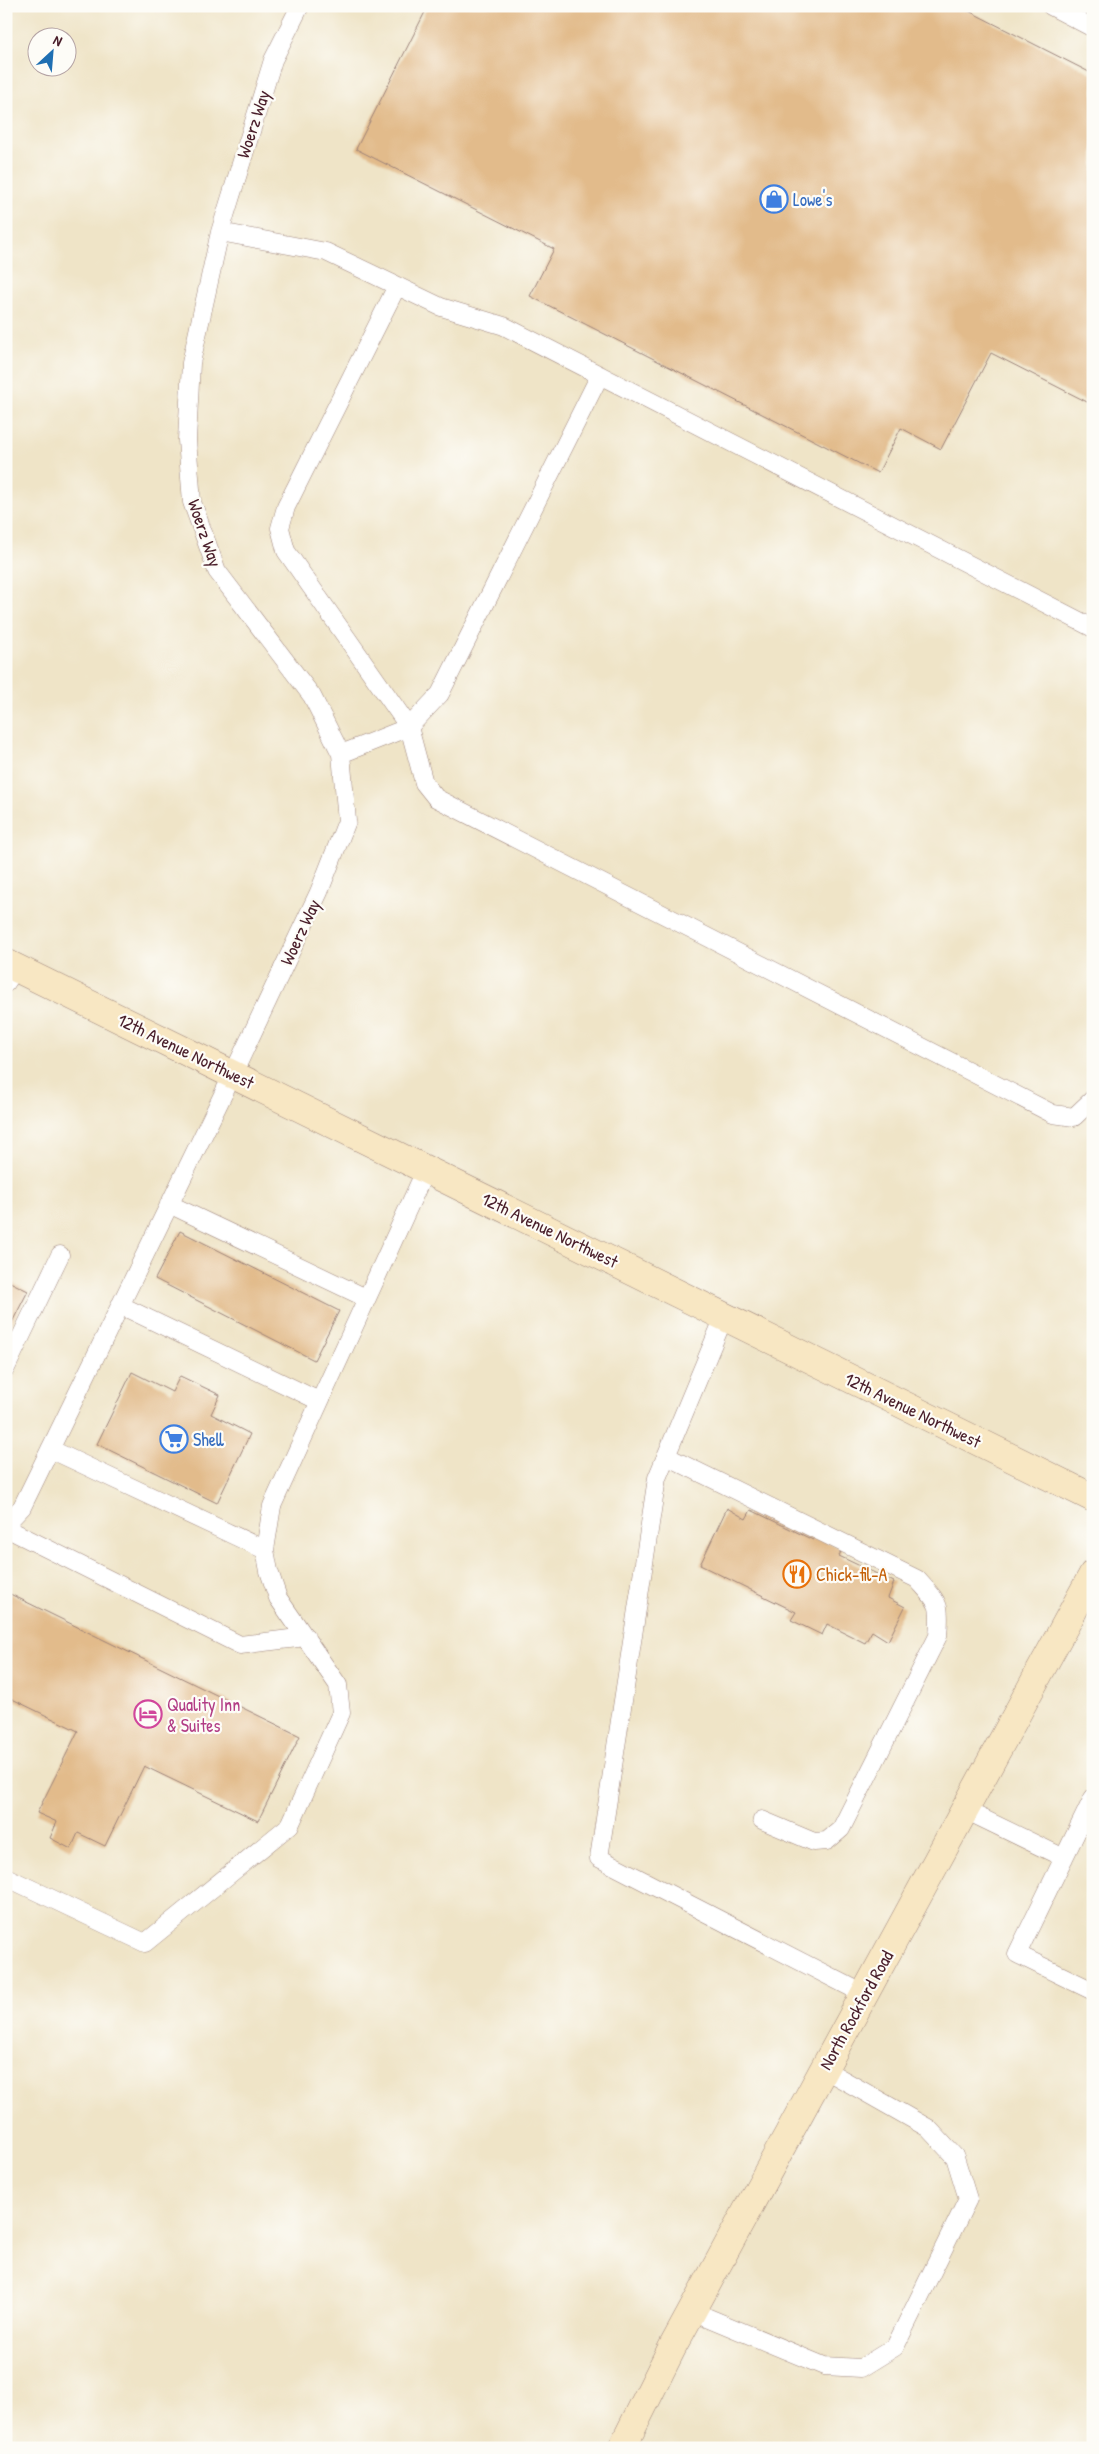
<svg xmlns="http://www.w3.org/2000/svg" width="1099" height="2454" viewBox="0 0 1099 2454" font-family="'Patrick Hand',sans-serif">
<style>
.building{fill:#e2bb8b}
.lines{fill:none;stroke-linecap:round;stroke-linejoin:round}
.lane-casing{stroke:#9c8279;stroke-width:19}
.secondary-casing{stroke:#9c8279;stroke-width:29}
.lane{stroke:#fff;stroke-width:18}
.secondary{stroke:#f8e7c3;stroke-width:28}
.labels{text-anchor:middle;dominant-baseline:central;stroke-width:4.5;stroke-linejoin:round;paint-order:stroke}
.street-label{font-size:18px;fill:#4a1f2b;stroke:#fdfcf7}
.shop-label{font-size:18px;fill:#366cbe;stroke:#fdfcf7;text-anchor:start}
.food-label{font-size:18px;fill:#c56008;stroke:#fdfcf7;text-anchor:start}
.hotel-label{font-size:18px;fill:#b23c85;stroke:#fdfcf7;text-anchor:start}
</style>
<rect width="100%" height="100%" fill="#fdfcf7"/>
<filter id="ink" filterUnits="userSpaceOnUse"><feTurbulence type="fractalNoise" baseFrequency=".02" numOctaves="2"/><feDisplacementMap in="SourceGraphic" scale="10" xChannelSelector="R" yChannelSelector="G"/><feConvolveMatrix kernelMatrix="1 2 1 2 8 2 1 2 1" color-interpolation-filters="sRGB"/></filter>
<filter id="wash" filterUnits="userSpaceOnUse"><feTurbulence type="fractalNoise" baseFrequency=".0096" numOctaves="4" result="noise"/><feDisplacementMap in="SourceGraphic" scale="20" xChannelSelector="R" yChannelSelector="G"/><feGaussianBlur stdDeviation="1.12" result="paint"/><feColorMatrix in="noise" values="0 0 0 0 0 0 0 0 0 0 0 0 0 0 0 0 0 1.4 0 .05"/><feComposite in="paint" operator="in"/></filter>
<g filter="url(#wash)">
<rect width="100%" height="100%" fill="#efe4c7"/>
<g id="blocks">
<path class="building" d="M428,6H959L1093,74V405L991,353L941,449L901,428L878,473L530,296L554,249L356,149Z
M180,1231L339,1311L314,1360L155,1279Z
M6,1280L28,1291L6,1334Z
M132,1372L172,1392L180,1376L220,1395L211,1414L250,1434L217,1503L97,1444Z
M727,1508L746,1519L751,1510L813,1540L816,1536L842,1549L839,1556L894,1582L888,1598L905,1607L888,1641L872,1631L865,1643L827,1624L822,1635L791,1620L796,1612L700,1565Z
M6,1592L300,1736L258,1821L144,1766L105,1846L78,1833L71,1849L50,1838L57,1822L37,1813L78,1731L6,1696Z"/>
</g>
</g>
<g filter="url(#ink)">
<use href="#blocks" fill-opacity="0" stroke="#9c8279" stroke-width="1"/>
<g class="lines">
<g class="lane-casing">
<path id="lane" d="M1051,6L1093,28
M220,232L326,252L441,307L504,326L1093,628
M397,286L286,507L280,528L286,551L409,727L424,783L436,798L1053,1114L1074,1117L1093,1099
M341,754L409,727L440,694L600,375
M6,983L16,968
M169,1204L366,1298
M120,1305L319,1401
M724,1317L657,1478L599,1858L864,1994
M6,1368L60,1255
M50,1449L265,1550
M666,1456L917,1579C939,1604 941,1602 938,1636L841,1829L827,1841L814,1842L762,1820
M6,1524L22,1507L233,1074L319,892L347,821L341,754L312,696L217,571L192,502L187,440L191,363L220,232L273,60L300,6
M6,1528L240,1645L306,1637
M1093,1798L1017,1954L1093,1991
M965,1810L1064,1858
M6,1877L145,1943L290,1825L341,1713L338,1685L278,1598L269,1571L265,1550L272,1506L426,1169
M692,2311L824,2366L861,2368L895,2347L968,2199L955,2157L928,2128L824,2069"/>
</g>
<g class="secondary-casing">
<path id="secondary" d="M6,963L1093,1498
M622,2448L672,2348L1093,1574"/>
</g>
<use href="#lane" class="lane"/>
<use href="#secondary" class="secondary"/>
</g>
</g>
<defs>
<g id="shop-ring" transform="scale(1.4375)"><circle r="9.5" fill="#fdfcf7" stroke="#3f7fe0" stroke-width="1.5"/><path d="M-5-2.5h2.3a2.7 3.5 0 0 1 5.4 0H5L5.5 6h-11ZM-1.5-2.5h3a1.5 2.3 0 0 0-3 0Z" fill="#3f7fe0"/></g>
<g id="supermarket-ring" transform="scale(1.4375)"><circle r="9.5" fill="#fdfcf7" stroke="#3f7fe0" stroke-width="1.5"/><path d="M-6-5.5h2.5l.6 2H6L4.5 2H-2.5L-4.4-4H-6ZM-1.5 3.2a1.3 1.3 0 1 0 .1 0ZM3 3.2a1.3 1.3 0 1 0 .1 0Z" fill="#3f7fe0"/></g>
<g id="restaurant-ring" transform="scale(1.4375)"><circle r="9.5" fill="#fdfcf7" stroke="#e8710a" stroke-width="1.5"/><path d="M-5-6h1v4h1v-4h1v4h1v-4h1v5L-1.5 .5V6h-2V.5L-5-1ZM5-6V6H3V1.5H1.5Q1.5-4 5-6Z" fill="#e8710a"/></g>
<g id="hotel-ring" transform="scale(1.4375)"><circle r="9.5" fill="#fdfcf7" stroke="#d1479c" stroke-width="1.5"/><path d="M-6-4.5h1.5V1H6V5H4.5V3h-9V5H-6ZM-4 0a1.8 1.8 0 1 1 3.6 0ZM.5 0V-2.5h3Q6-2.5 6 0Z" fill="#d1479c"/></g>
</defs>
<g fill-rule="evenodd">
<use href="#shop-ring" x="774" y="199"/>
<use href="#supermarket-ring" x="174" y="1439"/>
<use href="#restaurant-ring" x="797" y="1574"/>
<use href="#hotel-ring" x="148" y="1714"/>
</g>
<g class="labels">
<g class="street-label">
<text transform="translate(253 124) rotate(-72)">Woerz Way</text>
<text transform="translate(205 533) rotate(71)">Woerz Way</text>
<text transform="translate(300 932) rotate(-65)">Woerz Way</text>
<text transform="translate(186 1051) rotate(26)">12th Avenue Northwest</text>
<text transform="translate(550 1230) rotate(26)">12th Avenue Northwest</text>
<text transform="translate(913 1410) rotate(26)">12th Avenue Northwest</text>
<text transform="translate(856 2010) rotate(-61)">North Rockford Road</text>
</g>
<g class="shop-label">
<text x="793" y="199">Lowe's</text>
<text x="193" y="1439">Shell</text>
</g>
<g class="food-label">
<text x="816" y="1574">Chick-fil-A</text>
</g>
<g class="hotel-label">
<text x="167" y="1704">Quality Inn<tspan x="167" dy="21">&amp; Suites</tspan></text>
</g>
</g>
<rect width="1099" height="2454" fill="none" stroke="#fdfcf7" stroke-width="25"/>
<g transform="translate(52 52) rotate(26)"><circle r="24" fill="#fdfcf7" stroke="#b5a4a5"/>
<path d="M0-4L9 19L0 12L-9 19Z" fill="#1f6fb2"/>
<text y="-8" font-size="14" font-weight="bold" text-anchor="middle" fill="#4a1f2b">N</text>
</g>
</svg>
